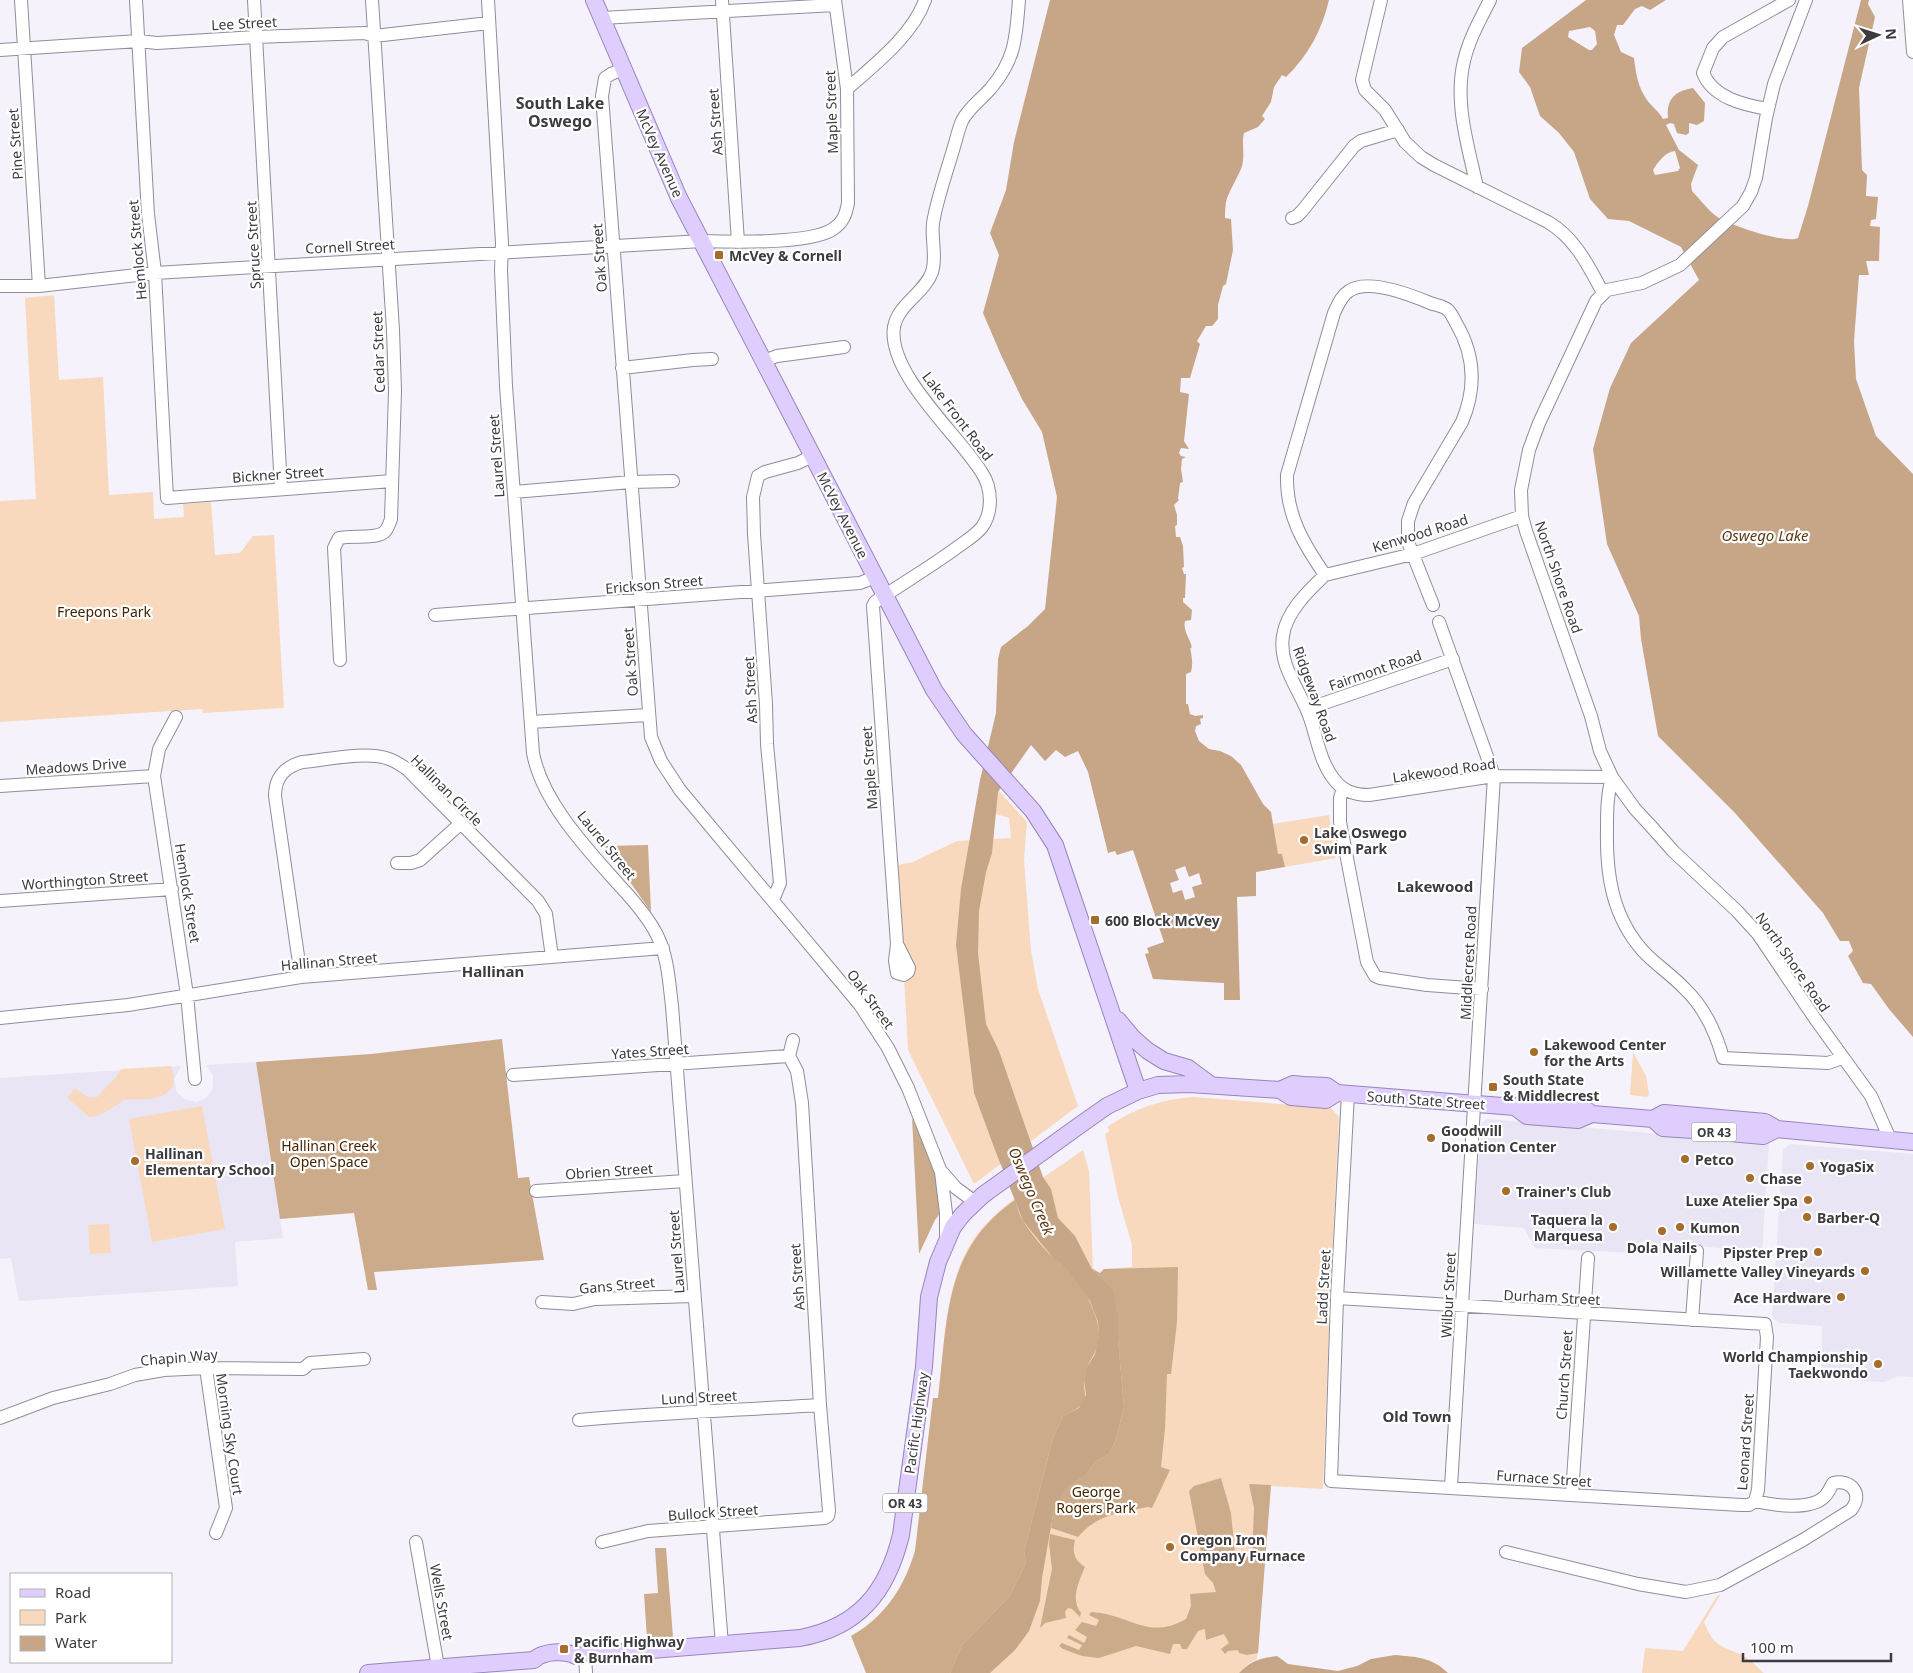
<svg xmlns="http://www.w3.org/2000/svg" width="1913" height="1673" viewBox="0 0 1913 1673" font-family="'Noto Sans',sans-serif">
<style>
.built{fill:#e9e5f4}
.green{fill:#f8d9bd}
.forest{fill:#ccab8b}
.water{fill:#c7a687;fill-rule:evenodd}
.pier{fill:#f5f2fc}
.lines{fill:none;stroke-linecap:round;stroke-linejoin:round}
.minor-casing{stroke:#908d96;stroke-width:14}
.major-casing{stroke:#9885ba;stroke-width:18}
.minor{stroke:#fff;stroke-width:12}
.major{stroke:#dfcefd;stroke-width:16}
.poi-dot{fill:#a66c2c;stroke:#fff;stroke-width:2}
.labels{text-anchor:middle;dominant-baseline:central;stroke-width:4.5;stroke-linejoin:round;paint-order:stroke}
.shield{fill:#fff;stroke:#767679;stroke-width:1}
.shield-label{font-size:12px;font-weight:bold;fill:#3c3b3f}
.street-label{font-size:14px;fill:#3c3b3f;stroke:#fff}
.poi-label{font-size:14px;font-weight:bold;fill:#3c3b3f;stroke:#fff;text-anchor:start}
.park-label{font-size:14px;fill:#452400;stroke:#fff}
.water-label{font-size:15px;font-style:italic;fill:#5b3914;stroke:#fff}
.neighbourhood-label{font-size:15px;font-weight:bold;fill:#3c3b3f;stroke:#fff}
.quarter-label{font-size:16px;font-weight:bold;fill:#3c3b3f;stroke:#fff}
</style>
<rect width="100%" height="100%" fill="#f5f2fc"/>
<path class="built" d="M256,1062L283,1238L235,1242L238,1286L19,1301L11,1258L0,1259V1078L181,1066L174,1079L176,1091L184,1099L196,1102L206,1098L213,1088V1075L206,1065Z
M1487,1119L1769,1143L1762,1252L1687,1245L1674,1255L1535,1248L1524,1228L1474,1224L1481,1124Z
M1790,1144L1913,1154V1377L1898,1376L1884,1382L1821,1379L1822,1326L1779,1323L1772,1317L1783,1150Z"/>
<path class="green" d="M54,295L59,380L103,377L109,495L153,492L154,519L184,517L183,504L211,502L215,555L240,553L253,536L274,535L284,708L203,713L202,709L0,722V501L36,499L25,298Z
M991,782L1027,822L1024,860L1031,951L1038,989L1078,1106L974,1184L908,1050L898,865L913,862L957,841L1011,838L1009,818L986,811Z
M1329,815L1336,858L1285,867L1282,854L1278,855L1272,824Z
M1633,1052L1646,1076L1649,1094L1647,1097L1630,1095Z
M171,1066C184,1099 150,1101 126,1099C113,1106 105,1116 89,1117L67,1098L75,1088L89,1098L97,1097L117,1076L121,1069Z
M1193,1097L1331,1108L1339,1117L1330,1300L1323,1489L1271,1486L1257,1659L1249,1663L1239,1673H933L861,1630C889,1609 905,1584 915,1551L933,1398H938C945,1342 944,1271 983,1227C1009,1198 1051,1173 1083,1150L1089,1171L1093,1268L1100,1273L1104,1269L1132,1267V1245L1118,1197L1105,1134L1110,1131L1107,1127C1133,1109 1161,1099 1193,1097Z
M202,1106L225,1229L152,1242L129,1119Z
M109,1224L111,1253L90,1254L88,1225Z
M1721,1594L1704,1622C1714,1647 1720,1645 1742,1655C1750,1659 1757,1667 1764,1673H1642L1645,1648L1683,1651L1717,1596Z"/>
<path class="forest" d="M648,845L651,912L605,846Z
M502,1039L518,1178L529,1177L544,1260L374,1272L377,1290H368L354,1213L280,1219L256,1062L371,1054Z
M912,1118L937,1174L941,1212L935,1220L919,1254Z
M1015,1200C1017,1206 1019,1215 1023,1221C1030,1232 1045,1251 1055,1259C1058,1263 1063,1265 1067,1268C1081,1282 1100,1316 1099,1336C1099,1351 1089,1359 1086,1371C1078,1397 1099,1399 1063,1416L1053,1438L1024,1551L1026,1563L1009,1597L962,1645L950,1673H866L851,1636C885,1617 904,1588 915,1551L933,1398H938C948,1319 943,1250 1015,1200Z
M1178,1267L1177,1322L1171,1374H1167L1165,1429L1161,1467L1170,1470L1152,1508L1148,1507C1121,1512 1097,1514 1078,1537L1051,1528L1053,1515L1061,1495L1068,1487L1086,1475L1095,1462L1109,1454L1115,1442L1124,1407L1118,1339V1312L1111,1289L1092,1269L1100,1273L1104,1269Z
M1221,1478L1231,1513L1235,1553L1241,1556L1252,1557L1254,1508L1249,1484L1271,1485L1258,1653L1247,1655L1239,1653L1238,1650L1228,1651L1225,1654L1221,1649L1229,1643L1224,1634L1206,1640L1205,1629L1198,1631L1187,1649H1182L1180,1644H1173L1170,1654L1136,1646L1099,1658L1082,1656L1063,1649L1059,1646L1062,1643L1079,1650L1082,1645L1067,1638L1069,1635L1084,1643L1087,1637L1075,1630L1082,1622L1096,1626L1099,1620L1089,1615L1091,1612C1130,1614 1147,1641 1186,1619L1191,1606L1190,1594L1216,1592L1213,1583L1205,1574L1189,1491L1194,1486Z
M1050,1534L1075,1540C1072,1553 1074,1560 1085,1567C1079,1581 1070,1599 1081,1613L1080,1617L1072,1609L1068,1608L1065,1612L1066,1618L1045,1623L1040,1628L1052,1569L1049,1544Z
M655,1548H666L673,1637L647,1639L644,1594L658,1593Z"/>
<path class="water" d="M1050,0H1329C1322,30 1308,56 1286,77L1282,75L1274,87L1271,102L1262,116L1265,119L1258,127L1244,133C1241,144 1246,157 1241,169C1237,178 1231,188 1227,198C1225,204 1225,212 1225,218L1231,219L1233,250L1226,284L1223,286L1218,305V319L1212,326H1206L1197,341L1200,344L1190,378H1181L1180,392L1189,394L1184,441L1189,449L1181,448L1179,453L1181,456L1186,457L1182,459L1181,469L1183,482L1180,483L1178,499L1179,500L1174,505L1177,515V525L1175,526L1176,537H1180L1183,546L1184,567L1182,568L1184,574H1186L1185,598H1183V602L1192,610L1191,620L1185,621C1183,629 1188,636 1191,644C1193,651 1189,645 1191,652C1192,661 1193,663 1191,672L1186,674V704H1188L1190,714L1195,716L1203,715V718L1200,719L1201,724L1196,726L1195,731L1199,741L1209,749L1220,751L1231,756L1241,765L1263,804L1271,812L1278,854H1282L1285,867L1256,872V896L1237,897L1240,1000H1224V983L1153,979L1145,954L1149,953L1147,948L1164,942L1133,850L1117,855L1115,851L1108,853L1088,772L1078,751L1065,757L1056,750L1045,761L1031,745L998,792L992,853L986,872L979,911L978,953L986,1024L999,1051L1043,1177L1051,1189L1058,1218L1075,1236L1092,1269L1112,1289L1118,1312V1339L1124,1407L1115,1442L1109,1454L1095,1462L1086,1475L1068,1487L1061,1496L1053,1515L1042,1578L1040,1601L1029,1631L1015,1650L990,1673H950L962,1645L1009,1597L1026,1563L1024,1551L1053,1438L1063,1416L1079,1408L1086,1395L1084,1380L1086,1369L1095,1354L1099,1337L1098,1322L1090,1301L1067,1269L1054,1259L1023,1221L995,1150L974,1093L956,945L961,889L980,780L996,713L998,659L1001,647L1028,626L1045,609L1057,497L1042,432L1022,399L1001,355L983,313L999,255L990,233L1006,190L1014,142Z
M1586,0H1666L1650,10L1642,6L1635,9L1623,25H1617L1614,35L1621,52L1634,58C1636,74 1638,87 1647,100C1652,107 1659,111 1663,119L1668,118C1666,98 1676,91 1693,88L1705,103L1704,121L1697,125L1689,123V133L1686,135L1677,133L1674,124L1670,123L1666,125L1679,150L1698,165L1691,184L1692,191C1700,199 1709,212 1719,218C1733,226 1785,244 1798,238L1808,206L1861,0H1869L1868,4L1875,17L1859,88L1862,170L1867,175L1866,196L1878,197L1876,219L1871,220L1870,226L1880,227L1879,261H1866L1869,275H1859L1854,341L1856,379L1876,436L1913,474V1037L1889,1009L1871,984L1863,983L1848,956L1853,951L1849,941H1840L1823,913L1735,813L1658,736L1641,639L1639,616L1607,544L1593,449L1610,388L1631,343L1699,280L1681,247L1629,221L1608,219L1590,199L1574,152L1559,133L1540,116L1530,87L1519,72L1522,48ZM1590,27L1595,31L1597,44L1592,50H1589L1568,37L1569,31ZM1675,151L1680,168L1678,171L1655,175L1653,170C1658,162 1665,152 1675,151Z
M1395,1655C1416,1657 1432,1657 1448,1673H1239C1251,1660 1261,1658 1277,1656L1288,1664L1338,1671L1357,1666L1371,1659Z"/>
<path class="pier" d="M1185,866L1189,877L1199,873L1202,884L1192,887L1195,897L1185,900L1182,890L1173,893L1170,883L1179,880L1175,870Z"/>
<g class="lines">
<g class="minor-casing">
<path id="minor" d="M21,0L39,286
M136,0L148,214L155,273L167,498L392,481
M254,0L281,488
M488,0L502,243L501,270L506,386L533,753C542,802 588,850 620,886C634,901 648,917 657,935C668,957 669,982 672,1006L722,1645
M722,0L738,242
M1381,0L1362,80L1365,90L1385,110L1405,142L1421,157L1434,165L1548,222C1575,238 1588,265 1603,293
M1806,0L1774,84L1766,118L1756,178L1751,192L1743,206L1680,265L1642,283L1607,290L1596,301L1539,423L1529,450L1521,490L1522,516L1526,531L1591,716L1600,751L1612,777L1635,809L1649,824L1673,851L1737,911L1758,934L1816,1020L1871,1096L1890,1139
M1909,0L1913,52
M602,18L835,5
M0,50L139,41L157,43L256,37L365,33L374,36L489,23
M623,69L611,74L605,78L602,96L651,737L661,761L680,790L860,1005L888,1048L908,1088L941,1172L946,1213V1240
M847,89C874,65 913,35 925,0
M1768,109C1744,105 1713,98 1703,73L1713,48L1723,37L1789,0
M1477,187C1468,146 1454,102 1464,61C1469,39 1480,20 1490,0
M1292,218L1297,216L1302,211L1354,146L1361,141L1398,130
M0,286H39L155,273L702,241C730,242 812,244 833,229C843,223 846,214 848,203L847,89L835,0
M764,361L777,356L844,347
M622,368L693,360L712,359
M514,492L631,482L673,481
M1325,575C1308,591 1286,612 1283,636C1278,666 1301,691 1310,718C1317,738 1320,761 1333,778C1342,791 1354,795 1369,795L1494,776L1612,777C1607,795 1607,811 1607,830C1606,874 1612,916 1643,951C1656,965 1672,975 1685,989C1705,1008 1716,1033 1723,1058L1828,1063L1842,1058
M1325,575C1303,543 1286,515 1287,475L1334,313C1338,305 1341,296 1349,291C1368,278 1411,295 1430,303C1435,305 1444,306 1448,310C1451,313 1454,319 1456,323C1475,355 1476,389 1462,422L1414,503L1408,521V542L1433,605
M1325,575L1413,554L1522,516
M435,615L860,583L875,577
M1439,622L1494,776L1451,1487
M340,660L334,548L339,538C351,535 374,539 383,533C388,530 389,524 391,519L395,391L393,330L372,0
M1307,709L1453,659
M176,717L159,749L154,776L187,995L195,1079
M531,722L648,715
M0,786L154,776
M1343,788L1340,798V822L1367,962L1375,976L1380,978L1427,985L1482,989
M397,863H411L420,860L460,824
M773,900L780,883L767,744L766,704L754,534L753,497L758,476L765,472L798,463L812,456
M0,901L172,889
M897,944L909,968L908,972L904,975L897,973L895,961L897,944L873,606L875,602C903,583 932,566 959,546C967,540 976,535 982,527C993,512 992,488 982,473C960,436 887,374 894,327C898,304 925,293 932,272C937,257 931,239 933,223C937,199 946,174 953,150C956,141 958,130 962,121C969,107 982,99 991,88C1016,59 1016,36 1019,0
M301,977L275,796C275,777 285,767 302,762C325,760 366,751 386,758C394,760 401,765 407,769L538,901L546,914L552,957
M0,1018L128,1005L301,977L663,948
M513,1075L789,1056
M1348,1094L1337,1298L1331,1481L1741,1505H1749L1755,1501
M942,1172L956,1188L975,1202
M536,1191L685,1181
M1337,1298L1765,1324L1767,1337L1758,1490L1755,1501
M542,1302L573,1304L595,1299L694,1296
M1692,1320L1697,1251
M206,1368L226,1508L216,1533
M0,1418L53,1398L110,1384L135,1375L164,1370L206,1368L303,1369L310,1363L364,1359
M579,1420C659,1413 740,1410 820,1405
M1572,1494L1588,1258
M416,1542L438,1667
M602,1542L648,1531L825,1518L828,1516L829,1511L820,1405L802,1103L797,1071L789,1056L793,1040
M1506,1552L1638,1584L1686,1592L1720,1585L1803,1540L1851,1510C1864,1494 1851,1479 1833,1483C1830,1488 1828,1494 1824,1497C1810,1511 1772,1505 1755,1501
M585,1655L586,1673"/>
</g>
<g class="major-casing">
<path id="major" d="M594,0L679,198L934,690L964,734L1033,811L1055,845L1138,1091
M1118,1020L1133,1038L1148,1051L1164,1061L1188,1068L1211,1085
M1280,1090L1291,1097L1326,1100L1337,1093
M1515,1107L1527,1116L1578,1120L1592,1114L1653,1119L1664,1113L1765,1122L1777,1129L1913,1142
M1653,1119L1663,1128L1708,1131L1763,1136L1777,1129
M368,1673L534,1660C543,1651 565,1650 576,1656L800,1638C859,1627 887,1592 901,1535L924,1367L929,1297L938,1262L953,1227L963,1214L983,1195L1080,1125L1107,1106L1138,1091L1158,1085L1189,1084L1280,1090L1293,1084L1304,1085L1327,1086L1337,1093L1515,1107L1528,1101L1581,1106L1592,1114"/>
</g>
<use href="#minor" class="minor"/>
<use href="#major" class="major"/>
</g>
<g class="poi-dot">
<rect x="714" y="250" width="10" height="10" rx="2.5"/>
<circle cx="1304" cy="840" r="5"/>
<rect x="1090" y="915" width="10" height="10" rx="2.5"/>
<circle cx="1534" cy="1052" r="5"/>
<rect x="1488" y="1082" width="10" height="10" rx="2.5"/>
<circle cx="1431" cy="1138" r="5"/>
<circle cx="1685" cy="1159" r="5"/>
<circle cx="135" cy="1161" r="5"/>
<circle cx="1810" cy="1166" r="5"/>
<circle cx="1750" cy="1178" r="5"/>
<circle cx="1506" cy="1191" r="5"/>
<circle cx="1808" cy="1200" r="5"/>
<circle cx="1807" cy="1217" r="5"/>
<circle cx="1613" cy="1227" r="5"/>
<circle cx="1680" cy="1227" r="5"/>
<circle cx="1662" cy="1231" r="5"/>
<circle cx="1818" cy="1252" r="5"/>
<circle cx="1865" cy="1271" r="5"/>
<circle cx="1841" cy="1297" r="5"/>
<circle cx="1878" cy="1364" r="5"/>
<circle cx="1170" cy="1547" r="5"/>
<rect x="559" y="1644" width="10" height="10" rx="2.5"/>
</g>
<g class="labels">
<g class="shield">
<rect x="1691.5" y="1122.5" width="45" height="19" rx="4"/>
<rect x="882.5" y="1493.5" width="45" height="19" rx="4"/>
</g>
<g class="shield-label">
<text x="1714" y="1132">OR 43</text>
<text x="905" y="1503">OR 43</text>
</g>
<g class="street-label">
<text transform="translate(244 23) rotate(-3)">Lee Street</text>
<text transform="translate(831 112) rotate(-92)">Maple Street</text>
<text transform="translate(715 122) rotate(-94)">Ash Street</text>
<text transform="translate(15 144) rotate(-94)">Pine Street</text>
<text transform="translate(660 153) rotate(66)">McVey Avenue</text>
<text transform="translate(253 245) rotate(-93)">Spruce Street</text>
<text transform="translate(350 246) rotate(-3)">Cornell Street</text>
<text transform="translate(137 250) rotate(-95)">Hemlock Street</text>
<text transform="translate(599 258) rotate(-94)">Oak Street</text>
<text transform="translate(378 352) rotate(-92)">Cedar Street</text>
<text transform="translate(958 416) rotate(53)">Lake Front Road</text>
<text transform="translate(496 456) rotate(-94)">Laurel Street</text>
<text transform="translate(278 474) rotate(-4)">Bickner Street</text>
<text transform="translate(843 515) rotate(63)">McVey Avenue</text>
<text transform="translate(1420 533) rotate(-17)">Kenwood Road</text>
<text transform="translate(1559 577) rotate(71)">North Shore Road</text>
<text transform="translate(654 584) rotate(-5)">Erickson Street</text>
<text transform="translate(630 662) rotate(-94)">Oak Street</text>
<text transform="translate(1375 670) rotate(-19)">Fairmont Road</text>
<text transform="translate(750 690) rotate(-93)">Ash Street</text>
<text transform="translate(1315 694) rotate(70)">Ridgeway Road</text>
<text transform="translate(76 766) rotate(-4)">Meadows Drive</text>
<text transform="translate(869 768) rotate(-94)">Maple Street</text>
<text transform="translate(1444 770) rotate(-8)">Lakewood Road</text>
<text transform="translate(447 790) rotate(45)">Hallinan Circle</text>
<text transform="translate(607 845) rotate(51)">Laurel Street</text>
<text transform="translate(85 880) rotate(-4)">Worthington Street</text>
<text transform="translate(188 893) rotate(81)">Hemlock Street</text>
<text transform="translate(329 961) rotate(-5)">Hallinan Street</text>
<text transform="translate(1793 962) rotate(55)">North Shore Road</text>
<text transform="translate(1468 963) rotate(-87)">Middlecrest Road</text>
<text transform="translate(871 999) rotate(54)">Oak Street</text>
<text transform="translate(650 1051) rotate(-4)">Yates Street</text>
<text transform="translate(1426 1100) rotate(4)">South State Street</text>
<text transform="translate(609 1171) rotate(-4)">Obrien Street</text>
<text transform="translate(676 1252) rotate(-94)">Laurel Street</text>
<text transform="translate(797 1277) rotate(-94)">Ash Street</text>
<text transform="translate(617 1285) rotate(-5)">Gans Street</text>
<text transform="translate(1323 1287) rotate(-87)">Ladd Street</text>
<text transform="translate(1448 1295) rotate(-87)">Wilbur Street</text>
<text transform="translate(1552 1297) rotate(3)">Durham Street</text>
<text transform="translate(179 1357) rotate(-5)">Chapin Way</text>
<text transform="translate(1564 1375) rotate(-86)">Church Street</text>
<text transform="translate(699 1397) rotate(-3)">Lund Street</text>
<text transform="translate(916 1423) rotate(-82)">Pacific Highway</text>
<text transform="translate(230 1434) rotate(82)">Morning Sky Court</text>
<text transform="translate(1745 1442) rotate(-86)">Leonard Street</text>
<text transform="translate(1544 1478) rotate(4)">Furnace Street</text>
<text transform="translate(713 1512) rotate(-4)">Bullock Street</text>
<text transform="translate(442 1602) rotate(80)">Wells Street</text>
</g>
<g class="poi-label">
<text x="729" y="255">McVey &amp; Cornell</text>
<text x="1314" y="832">Lake Oswego<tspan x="1314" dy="16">Swim Park</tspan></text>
<text x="1105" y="920">600 Block McVey</text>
<text x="1544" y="1044">Lakewood Center<tspan x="1544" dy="16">for the Arts</tspan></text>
<text x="1503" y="1079">South State<tspan x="1503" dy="16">&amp; Middlecrest</tspan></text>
<text x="1441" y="1130">Goodwill<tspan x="1441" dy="16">Donation Center</tspan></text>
<text x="145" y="1153">Hallinan<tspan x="145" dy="16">Elementary School</tspan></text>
<text x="1695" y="1159">Petco</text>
<text x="1820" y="1166">YogaSix</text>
<text x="1760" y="1178">Chase</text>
<text x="1516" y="1191">Trainer's Club</text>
<text x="1798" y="1200" text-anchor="end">Luxe Atelier Spa</text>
<text x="1817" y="1217">Barber-Q</text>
<text x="1603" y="1219" text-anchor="end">Taquera la<tspan x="1603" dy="16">Marquesa</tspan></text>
<text x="1690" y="1227">Kumon</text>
<text x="1662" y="1247" text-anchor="middle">Dola Nails</text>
<text x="1808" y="1252" text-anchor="end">Pipster Prep</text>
<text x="1855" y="1271" text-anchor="end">Willamette Valley Vineyards</text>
<text x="1831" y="1297" text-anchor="end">Ace Hardware</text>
<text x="1868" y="1356" text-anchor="end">World Championship<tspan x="1868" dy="16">Taekwondo</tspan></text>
<text x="1180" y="1539">Oregon Iron<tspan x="1180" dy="16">Company Furnace</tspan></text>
<text x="574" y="1641">Pacific Highway<tspan x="574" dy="16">&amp; Burnham</tspan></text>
</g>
<g class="park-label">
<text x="104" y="611">Freepons Park</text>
<text x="329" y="1145">Hallinan Creek<tspan x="329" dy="16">Open Space</tspan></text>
<text x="1096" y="1491">George<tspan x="1096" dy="16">Rogers Park</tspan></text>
</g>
<g class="water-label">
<text x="1765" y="535">Oswego Lake</text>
<text transform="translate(1032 1191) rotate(67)">Oswego Creek</text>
</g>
<g class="neighbourhood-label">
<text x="1435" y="886">Lakewood</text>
<text x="493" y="971">Hallinan</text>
<text x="1417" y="1416">Old Town</text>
</g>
<g class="quarter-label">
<text x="560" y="103">South Lake<tspan x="560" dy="18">Oswego</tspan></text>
</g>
</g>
<rect x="10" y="1573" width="162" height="90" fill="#ffffff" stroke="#b1b1b2"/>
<rect x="20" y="1589" width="25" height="8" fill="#dfcefd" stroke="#b1b1b2"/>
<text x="55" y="1598" font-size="15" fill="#3c3b3f">Road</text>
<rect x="20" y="1610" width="25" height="15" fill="#f8d9bd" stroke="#b1b1b2"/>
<text x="55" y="1623" font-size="15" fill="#3c3b3f">Park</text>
<rect x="20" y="1636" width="25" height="15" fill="#c7a687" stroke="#b1b1b2"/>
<text x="55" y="1648" font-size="15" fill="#3c3b3f">Water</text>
<g transform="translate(1878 35) rotate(86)" stroke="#ffffff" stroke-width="4" paint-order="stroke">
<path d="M0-4L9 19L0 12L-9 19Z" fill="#3c3b3f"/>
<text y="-8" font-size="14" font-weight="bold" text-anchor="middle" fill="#3c3b3f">N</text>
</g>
<path d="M1743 1653v8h148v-8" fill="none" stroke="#3c3b3f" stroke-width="2.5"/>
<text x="1750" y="1653" font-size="15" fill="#3c3b3f" stroke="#ffffff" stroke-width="4" paint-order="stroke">100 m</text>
</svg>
